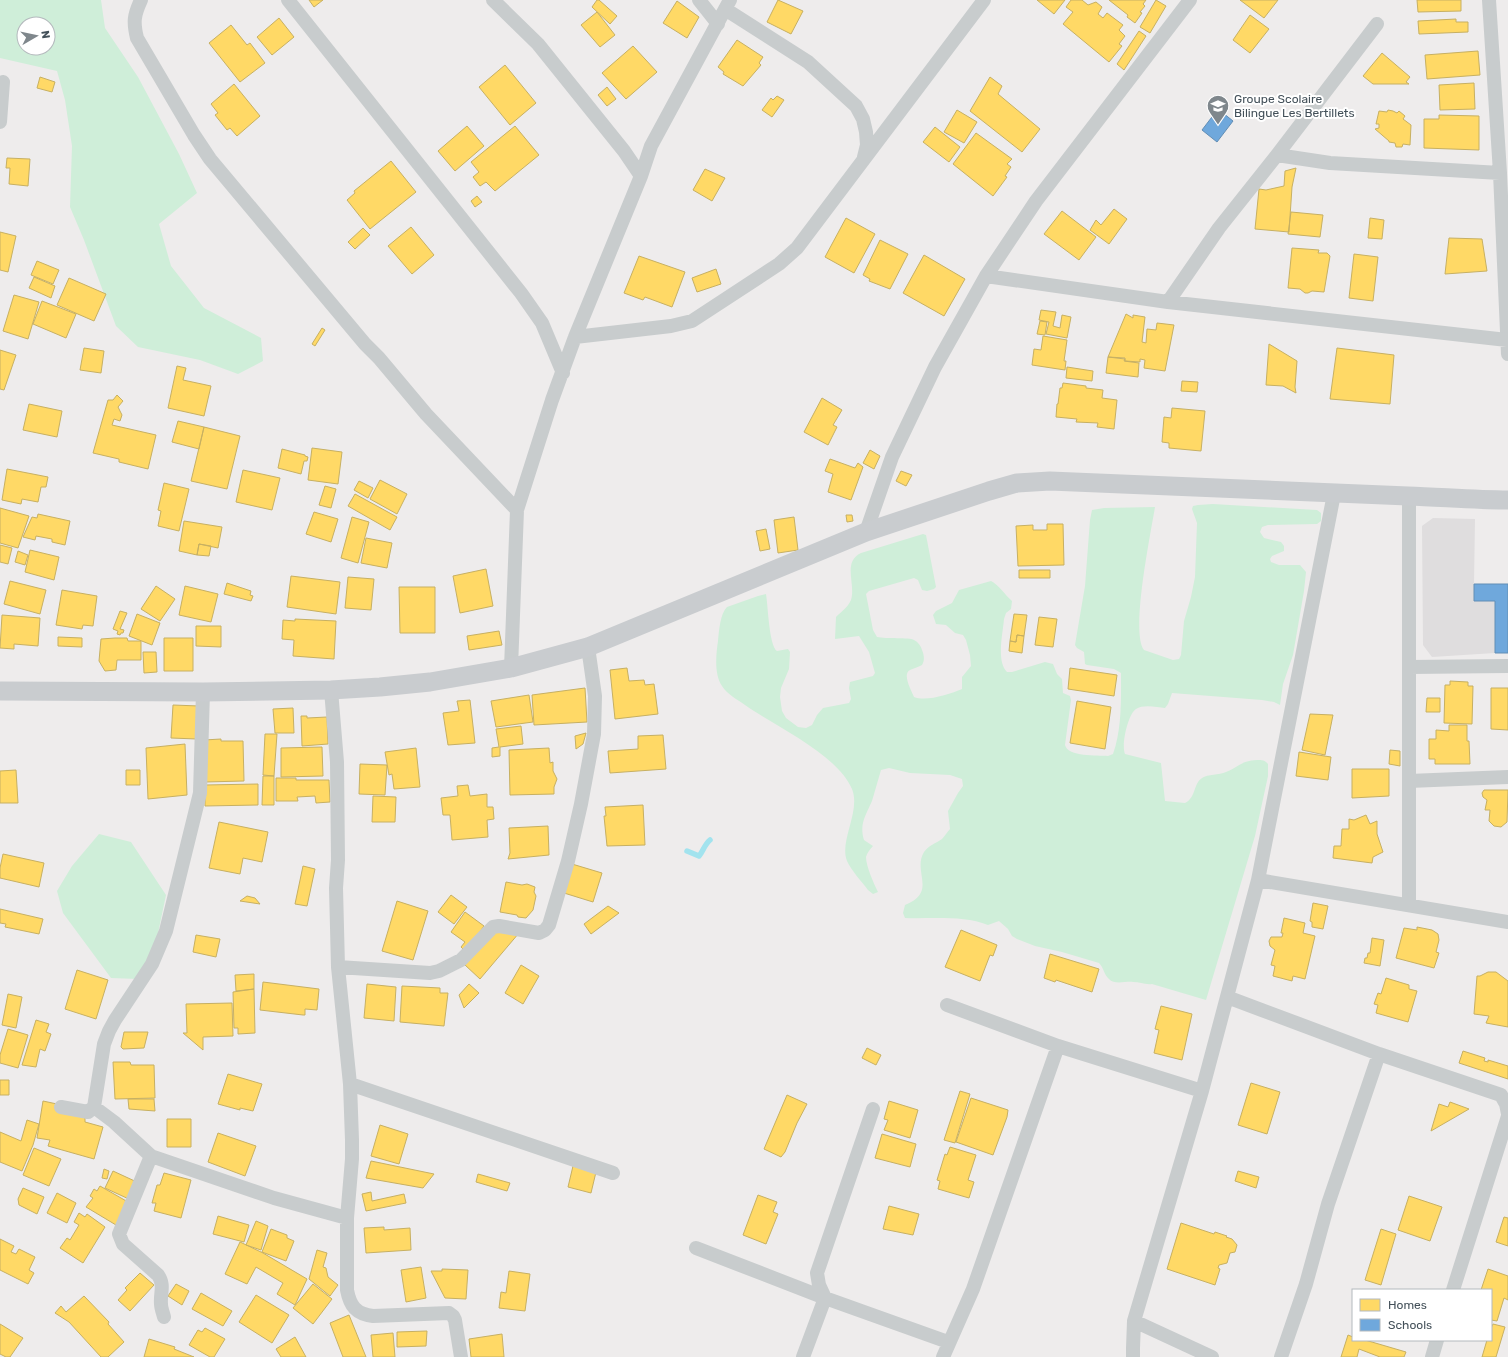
<svg xmlns="http://www.w3.org/2000/svg" width="1508" height="1357" viewBox="0 0 1508 1357" font-family="Rubik,sans-serif">
<style>
.education{fill:#dfddde}
.green{fill:#cfeed9;fill-rule:evenodd}
.homes{fill:#ffd966;stroke:#c7b062}
.schools{fill:#6fa8dc;stroke:#628eb5}
.lines{fill:none;stroke-linecap:round;stroke-linejoin:round}
.stream{stroke:#a2e3ee;stroke-width:5.5}
.street{stroke:#c8cccd;stroke-width:14}
.secondary{stroke:#c9cccf;stroke-width:19}
.labels{text-anchor:middle;dominant-baseline:central;stroke-width:4;stroke-linejoin:round;paint-order:stroke}
.poi-label{font-size:12px;fill:#435059;stroke:#fff;text-anchor:start}
</style>
<rect width="100%" height="100%" fill="#eeecec"/>
<path class="education" d="M1433,518L1475,519L1474,584H1508L1495,653L1432,657L1423,645L1422,526Z"/>
<path class="green" d="M0,0H101L105,28L138,77L179,154L197,193L159,224L171,266L204,308L261,338L263,361L238,374L200,360L138,347L116,326L84,240L70,207L72,146L65,100L57,71L0,58ZM24,24H48V48H24Z
M1213,504L1317,510L1321,513V521L1317,524L1268,525L1262,527L1260,532L1264,538L1281,542L1284,546V551L1272,556L1270,559L1271,562L1279,565H1300L1306,572L1304,591L1293,655L1283,684L1280,705L1274,702L1262,700L1172,693L1168,704L1165,708C1157,707 1143,704 1136,709C1128,714 1121,745 1125,754L1161,763L1165,801L1185,803C1196,798 1193,784 1202,778C1208,774 1219,775 1226,772C1241,766 1240,761 1257,760C1262,760 1265,760 1268,764V776L1255,836L1206,1000L1152,984C1145,985 1140,982 1133,982C1126,981 1114,985 1109,979C1104,975 1104,968 1099,963L1062,952L1035,946L1017,939L1012,936L1008,929L999,921L988,925C963,915 931,919 905,918L903,913L905,905C938,892 912,872 924,852C928,846 936,843 942,839C945,836 947,832 950,829L948,811L958,793L963,786L962,779L950,775L910,773L889,768L881,770C878,780 875,791 872,801C866,815 859,824 864,840L873,846C870,849 867,853 866,857C866,866 874,884 878,892L873,894L868,890C862,882 851,870 847,861C839,841 861,811 852,789C837,754 776,727 745,705C738,700 727,694 722,686C714,674 716,655 718,641C719,631 720,614 727,607L758,596L766,594C768,605 769,646 777,651L788,649L790,652L789,669L781,688L780,697L782,711L786,718L798,727L806,728L812,725L817,715L823,708L849,703L851,699L849,688L850,682L873,676L875,673L869,652L859,636L835,639L836,617C841,612 848,607 851,600C856,584 842,562 861,553L923,534L926,535L936,587L934,589L927,591L922,590L918,580L914,578L869,591L866,594L873,630L877,637C886,639 909,637 914,640C918,642 921,646 922,650C924,655 925,660 922,665C919,667 914,668 910,670C902,674 911,690 914,697C926,702 950,694 962,689V677L971,666L970,655L966,640L963,635L955,633L946,625L936,624L933,615L936,611L952,603L959,590L991,581C999,585 1005,595 1012,601L1011,609L1006,613L1004,619C1003,633 996,661 1007,672H1012L1045,662L1053,664L1057,674L1062,679L1063,693L1070,696L1071,700L1065,745C1068,757 1097,755 1108,756L1113,754C1122,729 1121,699 1121,673L1114,669L1087,665L1085,664L1084,652L1077,648L1075,645L1085,586L1090,520L1092,510L1104,508L1155,507C1151,532 1130,633 1144,650L1173,660L1179,659L1181,655L1184,621L1191,597L1195,577L1197,523L1192,509L1193,506L1198,505Z
M99,834L131,842L166,895L157,938L138,979L111,978L63,913L57,891L72,866Z"/>
<path class="homes" d="M309,0H323L314,7Z
M597,0H599L617,16L610,24L592,7Z
M778,0L803,11L791,34L767,22Z
M1037,0H1065L1054,14Z
M1071,0H1082L1088,5L1096,2L1102,7L1098,14L1103,18L1107,13L1123,25L1119,30L1125,36L1119,44L1122,46L1109,62L1063,24L1073,12L1066,7Z
M1109,0H1146L1143,4L1145,6L1140,12L1142,13L1135,23L1127,17L1128,15Z
M1156,0L1166,6L1150,33L1140,27Z
M1240,0H1278L1264,18Z
M1417,0H1461V11L1418,12Z
M677,1L699,17L687,38L663,23Z
M597,12L615,35L600,47L581,25Z
M1250,15L1269,29L1250,53L1233,40Z
M279,18L294,37L272,55L257,37Z
M1456,19V22H1468V32L1419,34L1418,21Z
M231,25L247,45L250,43L265,63L240,82L209,43Z
M1139,31L1146,36L1124,70L1117,64Z
M737,40L763,57L759,63L761,65L743,86L723,74L724,72L718,67Z
M633,46L657,72L626,99L602,73Z
M1478,51L1480,75L1427,79L1425,55Z
M1382,53L1410,77L1406,82L1409,84H1373L1363,76Z
M505,65L536,103L510,125L479,87Z
M40,77L55,82L52,92L37,88Z
M990,77L1002,86L998,94L1040,129L1022,152L970,111Z
M1474,83L1475,109L1440,110L1439,85Z
M234,84L260,116L237,136L230,128L227,130L215,115L218,113L211,104Z
M607,87L616,99L607,106L598,95Z
M777,96L784,100L772,117L762,110L771,98L773,100Z
M957,110L977,122L964,143L944,132Z
M1388,110L1393,111L1397,113L1399,111L1405,116L1403,119L1411,125L1410,145L1403,144L1402,147H1396L1395,143L1389,142V141L1375,129L1379,128V124H1376L1379,111L1387,112Z
M1439,115L1479,116V150L1424,148V119H1439Z
M467,126L484,146L455,171L438,151Z
M515,126L539,155L495,191L486,182L480,186L473,177L479,172L471,162Z
M935,127L960,147L949,162L923,142Z
M976,133L1012,159L1007,164L1011,167L1005,176L1007,177L993,196L953,164Z
M7,158L30,159L28,186L9,184L10,168H6Z
M391,161L416,192L370,229L347,200L355,193L354,191Z
M1296,168L1292,187L1289,232L1255,229L1259,189L1266,190L1284,186L1285,171Z
M705,169L725,178L712,201L693,190Z
M477,196L482,202L475,207L471,201Z
M1114,209L1127,219L1109,244L1090,230L1096,220L1101,225Z
M1062,211L1096,237L1079,260L1044,234Z
M1291,212L1323,215L1320,237L1288,234Z
M846,218L875,234L854,273L825,257Z
M1370,218L1384,220L1382,239L1368,238Z
M411,227L434,255L412,274L388,246Z
M363,228L370,235L355,249L348,242Z
M0,232L16,236L8,272L0,270Z
M1449,238L1482,239L1487,271L1445,274Z
M880,240L908,254L890,289L869,281L870,279L863,275Z
M1292,248L1319,250L1318,253H1327L1330,256L1324,292L1312,291L1308,293H1305L1300,289L1288,288Z
M1354,254L1378,257L1373,301L1349,298Z
M924,255L965,279L944,316L903,293Z
M639,256L685,272L672,307L645,297L643,300L624,293Z
M37,261L59,270L53,284L31,275Z
M716,269L721,284L697,292L692,278Z
M34,277L55,286L51,298L29,288Z
M69,278L106,294L94,321L57,305Z
M14,295L39,302L28,339L3,331Z
M42,301L76,314L66,338L33,324Z
M1041,310L1056,312L1053,326L1060,328L1062,315L1071,317L1067,338L1046,334L1049,322L1039,320Z
M1126,314L1133,318V315L1145,317L1142,342L1146,343L1147,329L1156,330L1157,323L1174,325L1165,371L1144,368L1145,360L1140,359V362L1125,361V358L1108,357Z
M1040,321L1047,322L1045,335L1037,334Z
M322,328L325,330L315,346L312,344Z
M1043,336L1067,340L1064,361H1066L1065,370L1032,365L1034,349L1041,350Z
M1269,344L1297,361L1295,387L1296,393L1283,386L1266,385Z
M84,348L104,351L101,373L80,370Z
M1337,348L1394,355L1390,404L1330,399Z
M0,350L16,355L4,390L0,389Z
M1108,357L1125,359L1124,361L1139,363L1138,377L1106,373Z
M177,366L186,368L183,380L211,386L204,416L168,408Z
M1067,367L1093,371L1092,381L1066,378Z
M1182,381L1198,382L1197,392L1181,391Z
M1063,383L1086,386V388L1103,390L1102,398L1117,400L1114,429L1097,427L1098,423L1076,422L1077,419L1056,417L1057,404H1058L1060,388H1062Z
M117,395L123,401L118,407L122,415L120,421L114,419L112,425L156,435L148,469L119,462V459L93,453L108,400H113Z
M822,398L842,410L833,425L837,427L828,445L804,432Z
M29,404L62,411L57,437L23,430Z
M1172,408L1205,411L1201,451L1169,448V443L1162,442L1164,417L1171,418Z
M178,421L204,427L199,449L172,442Z
M204,427L240,436L227,489L191,481Z
M312,448L342,452L338,484L308,480Z
M282,449L305,455V456L308,457L307,461H304L301,474L278,468Z
M870,450L880,456L874,469L863,463Z
M830,459L855,468L858,463L863,467L851,500L828,492L833,474L825,471Z
M7,469L48,477L46,487H41L38,502L22,499L21,504L2,500Z
M243,470L280,478L272,510L236,502Z
M901,471L912,475L906,486L896,481Z
M380,480L407,494L397,514L370,499Z
M359,481L373,488L368,498L354,490Z
M164,483L189,489L179,531L158,526L161,511L158,510Z
M325,486L336,489L331,508L319,505Z
M355,494L397,517L390,530L348,506Z
M0,508L29,516L18,548L0,543Z
M314,512L338,519L331,542L306,534Z
M38,514L70,521L65,545L52,542V539L36,536L35,540L23,537L32,517L37,518Z
M846,515H852L853,521L847,522Z
M352,517L369,522L358,563L341,558Z
M794,517L798,550L778,553L774,520Z
M184,521L222,527L218,548L199,544L197,555L179,551Z
M1047,524H1063L1064,565L1018,566L1016,526L1033,525V530H1047Z
M766,529L770,549L760,551L756,531Z
M366,538L392,543L387,568L361,563Z
M199,544L211,546L209,556L197,555Z
M0,545L12,548L8,564L0,562Z
M30,550L59,557L54,580L25,572Z
M18,551L28,555L25,565L15,562Z
M486,569L493,606L460,613L453,576Z
M1019,570H1050V578H1019Z
M291,576L340,582L336,614L287,607Z
M348,577L374,579L371,610L345,608Z
M10,581L46,590L40,614L4,604Z
M227,583L251,591L250,595L253,596L251,601L224,594Z
M156,586L175,599L160,621L141,609Z
M185,586L218,594L211,622L179,615Z
M399,587H435V633H400Z
M62,590L97,596L93,626L83,625L82,629L56,625Z
M120,611L127,613L120,629L124,630L123,633H121L120,635L117,634L118,631L113,629Z
M137,614L160,623L152,645L129,636Z
M1014,614L1027,615L1024,636L1017,635L1016,642L1010,641Z
M2,615L40,618L38,646L14,644V649L0,648Z
M1039,617L1057,619L1053,647L1035,645Z
M295,619L336,621L334,659L293,656L294,640L282,639L283,620L295,621Z
M196,626H221V647L196,646Z
M499,631L502,645L469,650L467,636Z
M1017,635L1024,636L1022,653L1009,651L1010,641L1016,642Z
M58,637L82,638V647L58,646Z
M115,638H127L128,641H141V660H117L116,670L105,671L99,661L101,639Z
M164,638H193V671H164Z
M143,652H156L157,672L144,673Z
M627,668L629,681L644,680L645,685L654,684L658,714L615,719L610,670Z
M1070,668L1117,675L1114,696L1068,689Z
M1450,681L1468,682V686H1473L1472,724L1444,723L1445,685H1450Z
M585,688L587,722L534,725L532,695Z
M1491,688H1508V730L1491,729Z
M529,695L533,722L496,727L491,701Z
M1427,698H1440V712H1426Z
M470,700L475,743L448,745L443,713L459,711L457,701Z
M1077,701L1111,707L1105,749L1070,743Z
M173,705L199,706L197,739L171,738Z
M293,708L294,733H275L273,709Z
M1310,714L1333,715L1325,755L1302,750Z
M301,716H307V718L327,717L328,744L302,746Z
M1449,725H1467V741H1469L1470,764H1435V759H1429V739H1436V730L1449,731Z
M521,726L523,744L500,747V756L492,757V748L499,747L496,729Z
M586,733L583,744L576,749L575,736Z
M265,734H277L274,776L263,775Z
M663,735L666,769L610,773L608,751L638,749V736Z
M221,739V741H243L244,781L205,782L204,740Z
M185,744L187,795L148,799L146,748Z
M322,747L323,776L281,777V748Z
M416,748L420,787L394,789L392,774L389,775L385,752Z
M549,748L550,763L553,762V771L557,779L554,787V794L510,795L509,750Z
M1390,750L1400,751V766L1389,764Z
M1299,752L1331,757L1328,780L1296,776Z
M360,764L387,765L385,795L359,794Z
M1352,769H1389V796L1352,798Z
M16,770L18,803H0V771Z
M126,770H140V785H126Z
M263,776H274V805H262Z
M276,778H296V780H329L330,802L316,803L315,796L297,797L298,801H276Z
M258,784V805L205,806V785Z
M468,785L470,796L487,794V807H493L494,819L487,820L488,837L452,840L450,815H443L441,798L458,796L457,786Z
M1484,790H1508L1507,822L1501,827L1494,826L1489,821L1490,810H1485L1487,800L1483,797L1482,793Z
M373,796L396,797L395,822H372Z
M643,805L645,845L607,846L604,816H606L605,807Z
M1366,815L1370,824L1377,821V834L1383,852L1373,857L1372,863L1333,858L1334,846H1341L1342,829H1349V819L1354,820Z
M219,822L268,832L262,862L243,858L240,874L209,868Z
M548,826L549,855L508,859L510,853L509,828Z
M3,854L44,863L39,887L0,878V868Z
M572,864L602,873L593,902L564,893Z
M303,866L315,869L307,906L295,904Z
M506,882L522,885L527,884L535,887L534,892L536,896L533,910L526,918L518,917L517,915L500,912Z
M451,895L467,907L454,924L438,912Z
M247,896L255,898L260,904L240,901Z
M397,901L428,911L413,960L382,951Z
M1313,903L1328,906L1323,929L1312,927V922L1310,921Z
M608,906L619,913L591,934L584,924Z
M0,909L43,919L39,934L5,927L6,924L0,923Z
M465,912L484,926L466,952L461,947L465,942L451,932Z
M1284,918L1305,923L1303,933L1315,936L1305,979L1293,976L1292,981L1273,976L1275,966L1271,965L1275,950L1270,946L1269,941L1271,937H1282L1283,933H1281Z
M1417,927L1432,930L1438,934L1439,940L1436,952L1439,953L1434,968L1396,958L1404,928L1417,930Z
M961,930L997,945L993,956L990,955L980,981L945,967Z
M493,932L519,933L480,979L465,965Z
M196,935L220,939L216,957L193,952Z
M1372,938L1384,940L1380,966L1364,963L1365,958H1367L1368,953H1370Z
M1050,954L1099,969L1092,992L1056,980L1055,982L1044,978Z
M521,965L539,976L523,1004L505,993Z
M77,970L108,980L96,1019L65,1009Z
M1488,972H1496L1508,981V1027L1486,1023L1489,1016L1474,1014L1477,976H1480Z
M254,974V989L236,991L235,975Z
M1386,978L1409,985V989L1417,991L1408,1022L1376,1013L1378,1005L1374,1004L1378,993L1381,994Z
M263,982L319,989L317,1010L305,1009V1015H303L260,1010Z
M367,984L396,987L394,1021L364,1018Z
M469,984L479,993L464,1008L459,995Z
M402,986L440,988V993H448L444,1026L400,1022Z
M254,989L255,1033L238,1034V1028H234L233,992Z
M8,994L22,997L16,1028L2,1025Z
M232,1003L233,1036L203,1037V1050L183,1033H187L186,1004Z
M1161,1006L1192,1014L1182,1060L1154,1053L1159,1030L1155,1029Z
M36,1020L49,1024L46,1032L51,1034L45,1051L40,1049L36,1067L22,1065Z
M8,1029L28,1035L18,1068L0,1063V1055Z
M124,1032H148L144,1048L123,1049L121,1047Z
M867,1048L881,1055L876,1065L862,1058Z
M1463,1051L1485,1058L1484,1061L1488,1062V1060L1508,1066V1079L1459,1063Z
M113,1062H130L131,1065H154L155,1098L115,1099Z
M228,1074L262,1084L253,1111L240,1108V1110L218,1104Z
M0,1080H9V1095H0Z
M1251,1083L1280,1092L1267,1134L1238,1125Z
M960,1091L970,1094L955,1143L944,1140Z
M787,1095L807,1104L797,1123L785,1152L781,1157L764,1149Z
M971,1098L1008,1110L1007,1117L993,1155L956,1142Z
M128,1099H154L155,1111L129,1109Z
M43,1101L57,1104L85,1118V1122L103,1127L94,1159L48,1146L50,1140L37,1138Z
M889,1101L918,1110L910,1138L884,1130L888,1120L884,1119Z
M1450,1102L1469,1109L1431,1131L1439,1104L1448,1107Z
M167,1119H191V1147H167Z
M27,1120L39,1124L33,1145L22,1171L0,1162V1132L21,1141Z
M380,1125L408,1134L399,1164L371,1156Z
M218,1133L256,1146L245,1176L208,1162Z
M882,1134L916,1144L910,1167L875,1158Z
M950,1147L976,1155L968,1180L974,1182L969,1198L938,1189L940,1181L937,1180L945,1154L947,1155Z
M34,1148L61,1159L49,1186L23,1175Z
M371,1161L434,1174L423,1188L366,1178Z
M573,1166L596,1172L591,1193L568,1187Z
M104,1169L109,1171L107,1179L102,1178Z
M113,1171L139,1183L131,1200L105,1188Z
M1238,1171L1259,1177L1256,1188L1235,1181Z
M164,1173L191,1180L181,1218L154,1211L156,1203H152L157,1185H160Z
M478,1174L510,1183L507,1191L476,1182Z
M100,1186L128,1202L116,1225L86,1207L93,1198L90,1196L94,1189L97,1191Z
M23,1188L44,1197L37,1214L19,1205L18,1199Z
M371,1192L372,1201L404,1194L406,1203L366,1211L362,1194Z
M57,1193L76,1203L67,1223L47,1213Z
M758,1195L777,1202L773,1212L778,1214L766,1244L743,1235Z
M1409,1196L1442,1207L1430,1241L1398,1230Z
M889,1206L919,1214L913,1235L883,1229Z
M79,1213L85,1217L87,1214L105,1227L83,1263L60,1248L67,1238L70,1240L79,1225L74,1222Z
M218,1216L249,1225L244,1242L213,1234Z
M1504,1217L1508,1218V1246L1496,1242Z
M256,1221L268,1226L261,1250L246,1245Z
M1181,1223L1214,1234L1215,1232L1227,1236L1226,1237L1232,1239L1237,1245L1235,1252L1230,1253L1227,1263L1219,1265L1218,1268L1220,1269L1215,1285L1167,1269Z
M384,1227V1230L410,1228L411,1250L366,1253L364,1228Z
M271,1229L287,1235V1238L294,1241L286,1261L262,1252Z
M1381,1229L1396,1234L1381,1285L1365,1280Z
M0,1239L14,1246L11,1252L16,1254L19,1249L35,1257L29,1270L34,1273L28,1284L0,1270Z
M240,1242L263,1253L307,1279L295,1305L277,1294L283,1283L256,1267L247,1284L225,1274Z
M317,1250L327,1253L323,1267L326,1268L328,1277L338,1285L330,1296L309,1279Z
M421,1267L426,1298L406,1302L401,1270Z
M442,1269L468,1270L466,1299L445,1298L431,1271H442Z
M1488,1269L1508,1276V1300L1504,1298L1497,1321L1491,1320V1290H1481Z
M509,1271L530,1274L525,1311L499,1308L501,1292L506,1293Z
M140,1273L154,1285L130,1311L118,1300L127,1290L125,1288Z
M176,1284L189,1291L182,1305L168,1296Z
M313,1284L332,1299L313,1324L293,1308Z
M201,1293L232,1311L223,1326L192,1309Z
M256,1295L289,1315L272,1343L239,1322Z
M84,1296L109,1322L108,1324L124,1342L108,1357H101L69,1322L55,1313L61,1306L66,1312Z
M349,1315L366,1357H343L330,1323Z
M0,1324L23,1338L10,1357H6L0,1354Z
M1493,1324L1505,1327L1496,1357H1482L1487,1340H1491V1328Z
M205,1328L225,1339L214,1357H210L189,1345L198,1330L202,1332Z
M427,1331L426,1346L397,1347V1332Z
M393,1333L395,1357H373L371,1335Z
M502,1334L504,1357H471L469,1339Z
M1348,1335L1353,1337V1340H1365L1406,1352L1404,1357H1380L1359,1349L1357,1357H1341Z
M295,1337L306,1357H281L276,1349Z
M149,1339L175,1347L174,1349L194,1357H144Z"/>
<path class="schools" d="M1218,109L1233,121L1217,142L1202,130Z
M1474,584H1508V653H1495V601H1474Z"/>
<g class="lines">
<path class="stream" d="M687,851L699,856C703,852 704,845 710,840"/>
<path class="street" d="M141,0C134,15 133,22 137,38L194,135L210,159L365,344L379,358L426,414L517,510
M288,0L521,293L542,323L563,373
M493,0L538,44L624,151L641,176
M699,0L718,24
M1489,0L1500,173L1508,354
M725,9L808,62L856,106L863,119L866,132L867,145L864,157
M0,122L3,82
M1277,155L1330,163L1500,173
M986,276L1168,302L1507,340
M1168,302L1219,228L1277,155L1377,24
M575,337L671,326L692,321L779,264L797,248L984,0
M866,532L892,457L935,367L986,276L1036,201L1190,0
M1409,667L1508,666
M511,668L517,510L552,400L575,337L641,176L651,146L730,0
M331,690L337,762L338,860L336,888L338,967L350,1084L352,1140V1159L347,1218V1290C350,1306 356,1314 373,1316L449,1313L453,1316L455,1320L461,1357
M203,692L200,793L166,931L152,964L115,1020L109,1031L104,1044L94,1107L114,1122L151,1156L274,1198L347,1218
M1409,781L1508,777
M1258,880L1508,922
M1409,904V496
M338,967L430,973L439,971L461,960L493,927L499,926L539,933L545,930L549,925L568,861L581,804L594,734L595,696L588,647
M1227,997L1379,1054L1501,1095L1506,1104L1508,1114
M947,1005L1058,1046L1202,1091
M350,1084L613,1173
M61,1107L88,1112L94,1107
M151,1156L119,1234L123,1244L158,1275C165,1285 160,1293 161,1304C161,1308 163,1313 164,1317
M696,1248L825,1298L948,1342
M1453,1290L1508,1116
M803,1357L825,1298L819,1285L817,1273L873,1109
M943,1357L973,1289L1058,1046
M1133,1357V1348L1134,1321
M1212,1357L1134,1321L1202,1091L1258,880L1334,494
M1281,1357L1306,1284L1328,1204L1379,1054
M1432,1357L1437,1340"/>
<path class="secondary" d="M0,691L203,692L331,690L380,687L430,682L511,668L588,647L866,532L989,491L1017,483L1050,481C1169,486 1288,491 1408,496C1441,497 1474,500 1508,500"/>
</g>
<defs>
<g id="school-pin" transform="scale(1.15)"><path d="M0 17L-7.5 6A9.5 9.5 0 1 1 7.5 6Z" fill="#7f878c" stroke="#fff"/><path d="M0-5L7-2L0 1L-7-2ZM-4 1L0 2.5L4 1V4Q0 6-4 4Z" fill="#fff"/></g>
</defs>
<g fill-rule="evenodd">
<use href="#school-pin" x="1218" y="106"/>
</g>
<g class="labels">
<g class="poi-label">
<text x="1234" y="99">Groupe Scolaire<tspan x="1234" dy="14">Bilingue Les Bertillets</tspan></text>
</g>
</g>
<rect x="1352" y="1289" width="140" height="52" fill="#ffffff" stroke="#b4b9bd"/>
<rect x="1360" y="1299" width="20" height="12" fill="#ffd966" stroke="#b4b9bd"/>
<text x="1388" y="1309" font-size="12" fill="#435059">Homes</text>
<rect x="1360" y="1319" width="20" height="12" fill="#6fa8dc" stroke="#b4b9bd"/>
<text x="1388" y="1329" font-size="12" fill="#435059">Schools</text>
<g transform="translate(36 36) rotate(81)"><circle r="19" fill="#ffffff" stroke="#b4b9bd"/>
<path d="M0-3L7 15L0 10L-7 15Z" fill="#7f878c"/>
<text y="-6" font-size="11" font-weight="bold" text-anchor="middle" fill="#435059">N</text>
</g>
</svg>
